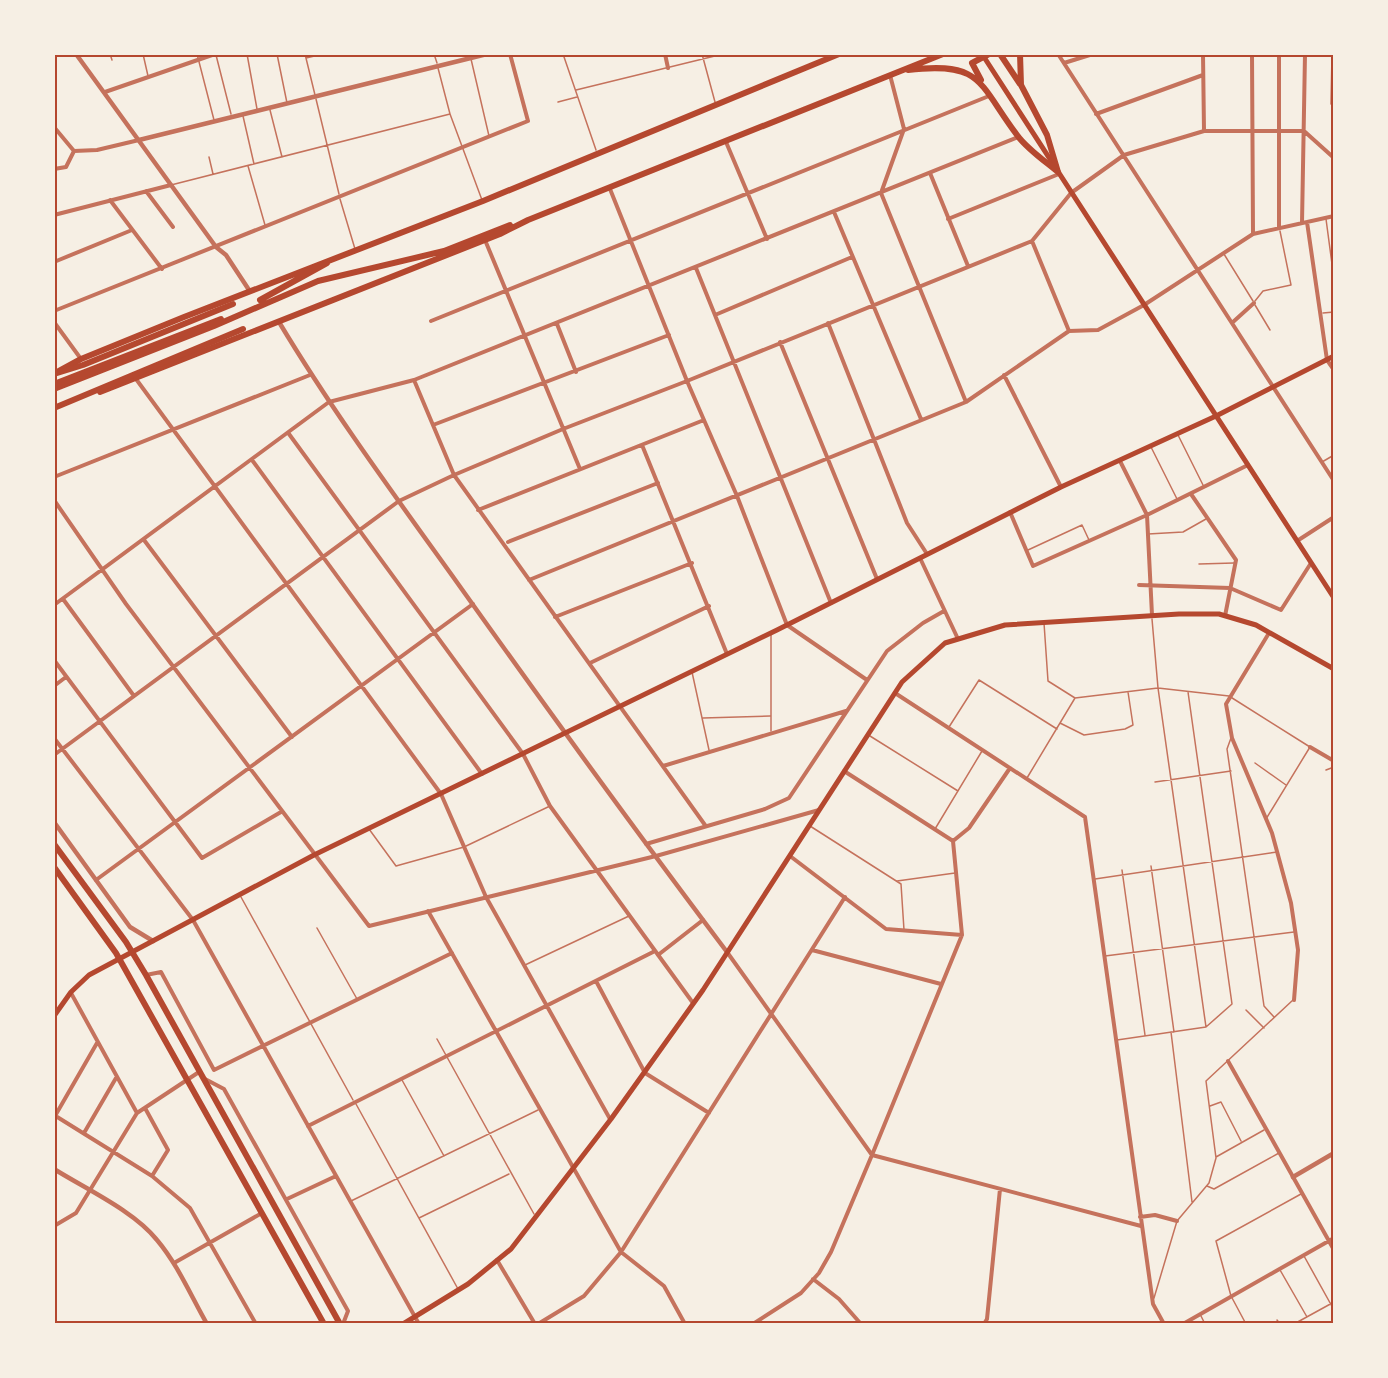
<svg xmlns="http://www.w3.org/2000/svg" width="1388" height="1378" viewBox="0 0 1388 1378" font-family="Signika,sans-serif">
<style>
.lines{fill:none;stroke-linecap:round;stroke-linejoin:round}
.service{stroke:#c5725c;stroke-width:1.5}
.minor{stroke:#c5725c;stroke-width:4}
.tertiary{stroke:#c5725c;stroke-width:4.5}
.secondary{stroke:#b5482f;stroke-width:5}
.primary{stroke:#b5482f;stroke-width:6}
.trunk{stroke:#b5482f;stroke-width:6}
.neatline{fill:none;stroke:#b5482f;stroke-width:2}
</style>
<rect width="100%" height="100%" fill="#f6efe4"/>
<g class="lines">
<path class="service" d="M110,54L112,60
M143,54L148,76
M197,54L214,120
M247,54L257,109
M277,54L287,103
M305,54L315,95
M434,54L437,63
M563,54L596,150
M702,54L715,102
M1332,54L1331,104L1334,105
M216,55L231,114
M306,58L323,54
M471,59L489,136
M438,68L450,114L482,200
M576,90L723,54
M316,99L339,194
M558,102L577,97
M270,110L282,157
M243,116L254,164
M209,157L213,174
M248,166L265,225
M171,185L450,114
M340,199L355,249
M1326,219L1334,279
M1224,254L1253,301
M1255,301L1263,291L1291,285L1280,231
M1255,305L1270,330
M1323,313L1334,312
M1178,435L1204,487
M1151,447L1177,499
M1322,462L1334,455
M1148,534L1183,532L1206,519
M1028,550L1082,525L1089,540
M1199,564L1234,563
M1152,619L1158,688L1206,1027
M1044,623L1048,681L1075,698L1158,688L1229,696L1310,747L1266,819
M771,634V731
M692,672L709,750
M703,718L770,716
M1060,723L1084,735L1125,729L1133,725L1128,692
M949,727L979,680L1057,729
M870,736L958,791
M1231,738L1227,749L1264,1006L1274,1017
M1255,763L1286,785
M1326,770L1334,767
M1027,778L1075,698
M1155,782L1231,771
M810,826L901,884L904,930
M369,829L396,866L464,847L550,806
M935,829L982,751
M1151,866L1174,1032
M1122,870L1145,1035
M1095,879L1277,852
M897,881L955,873
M241,897L353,1100
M317,928L357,999
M1105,956L1294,932
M525,965L629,916
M1246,1010L1264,1028
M1171,1032L1192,1202
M437,1039L534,1214
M1117,1040L1206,1027L1232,1004L1188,692
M402,1080L444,1156
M356,1104L458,1289
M1210,1106L1221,1102L1241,1141
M1216,1157L1264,1130
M1207,1186L1214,1189L1279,1153
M351,1201L538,1110
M419,1218L509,1174
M1304,1256L1334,1310
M1280,1270L1307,1317
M1154,1298L1177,1221L1209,1183L1216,1158L1206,1081L1293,1000
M1200,1314L1205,1324
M1277,1320L1280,1324
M1246,1324L1231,1296L1216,1241L1301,1194
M1294,1324L1334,1302"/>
<path class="minor" d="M665,54L668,68
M1058,54L1334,481
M1203,54L1204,131
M1252,54L1253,234
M1279,54V227
M1064,63L1093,54
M890,75L904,129L881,193L966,402
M105,92L215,54
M1096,114L1203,75
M54,127L74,151L97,150L139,140
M726,142L767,239
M54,169L66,167L74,151
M930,173L968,266
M610,189L687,381L737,496L787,625L867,680
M146,191L173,227
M110,200L162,269
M834,212L921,419
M54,215L171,185
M948,219L1059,174
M1307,222L1327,360L1334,370
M1302,223L1305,54
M485,240L580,469
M1032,241L1069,331
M54,262L132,230
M696,268L831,603
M54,311L528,121L510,54
M715,315L852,257
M431,321L989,96
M54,322L81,359
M1233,322L1254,303
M828,323L907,523L927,554
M557,324L576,372
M780,342L877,579
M1004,375L1061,487
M136,379L441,794L486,897L610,1119
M414,380L454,475L705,825
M433,425L669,335
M289,434L523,754L550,806L693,1003
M642,445L727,654
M252,460L482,774
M1120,461L1147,515L1152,615
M54,477L310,375
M1191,494L1236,560L1225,616
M54,500L126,604L369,926L656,856L819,810
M478,510L704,420
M1010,512L1033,566L1147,515L1248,465
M144,540L292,737
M1297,541L1334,517
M508,542L658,483
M920,558L958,639
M529,580L966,402L1069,331L1098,330L1144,305L1253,234L1334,216
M1139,585L1230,588L1281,610L1311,563
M63,599L134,696
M54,605L329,402L414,380L1018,137
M555,617L692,563
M1269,633L1226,704L1232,738L1272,833L1291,903L1298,950L1294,1000
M54,660L202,858L281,812
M590,663L709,606
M54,686L66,677
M895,693L1085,817L1153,1304L1164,1324
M54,738L193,920L419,1324
M1310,747L1334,761
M54,755L399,501L454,475L563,429L687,381L1032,241L1071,193L1124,155L1204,131H1304L1334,158
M663,766L846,711
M844,771L953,841
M953,841L969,828L1010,768
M646,844L765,809L789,798L887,651L923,623L944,611
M790,856L886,929L962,935
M96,880L473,604
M428,911L621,1252L664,1286L685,1324
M812,950L941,984
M727,952L872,1155L1141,1226
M658,955L703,920
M146,975L161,972L214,1070L452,953
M596,981L645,1073L709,1113
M71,993L137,1113
M1228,1061L1334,1250
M205,1079L224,1089L348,1311L343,1324
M145,1108L168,1150L152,1176
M54,1115L152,1176L190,1208L256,1324
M55,1116L97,1043
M308,1126L655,951
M84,1133L116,1078
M287,1199L336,1176
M1140,1217L1155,1215L1177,1221
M54,1226L76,1213L137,1113L199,1072
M497,1260L535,1324
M174,1263L262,1213
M813,1279L839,1299L861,1324
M538,1324L584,1296L621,1252L845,897
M753,1324L801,1293L819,1273L831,1252L872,1155L962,935L953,841
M984,1324L987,1319L1000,1189
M1183,1324L1334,1238"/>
<path class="tertiary" d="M76,54L216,247L226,255L249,290
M139,140L487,54
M279,322C333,412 395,496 456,581C545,706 635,830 727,952
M54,822L130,927L153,941
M54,1169C86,1189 134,1211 157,1240C178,1265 191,1296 207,1324
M1293,1177L1334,1153"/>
<path class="secondary" d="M982,54L1334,598
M54,1016L71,992L89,975L314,855L777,630L1061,487L1216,416L1334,356
M403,1324L468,1284L511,1249L611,1119L703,990L902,682L945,643L1005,625L1179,614H1219L1256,625L1334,669"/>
<path class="primary" d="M1000,54L1020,84
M1020,54L1021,85L1047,135L1058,172
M908,70C983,61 978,83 1017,135C1027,149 1045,161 1058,172
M981,80L972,63L989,54
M260,300L327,263
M59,371L81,359L184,317L483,201L839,54
M54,384L221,319
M54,389L214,326L318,281L444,251L510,225
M100,392L500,234L528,220L943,54
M54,844L126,942L146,975L340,1324
M54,867L116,953L324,1324"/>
<path class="trunk" d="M54,374L83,365L233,304
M54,408L243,329"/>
</g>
<rect width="1388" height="1378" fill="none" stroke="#f6efe4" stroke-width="111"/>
<rect x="56" y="56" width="1276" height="1266" class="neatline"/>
</svg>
